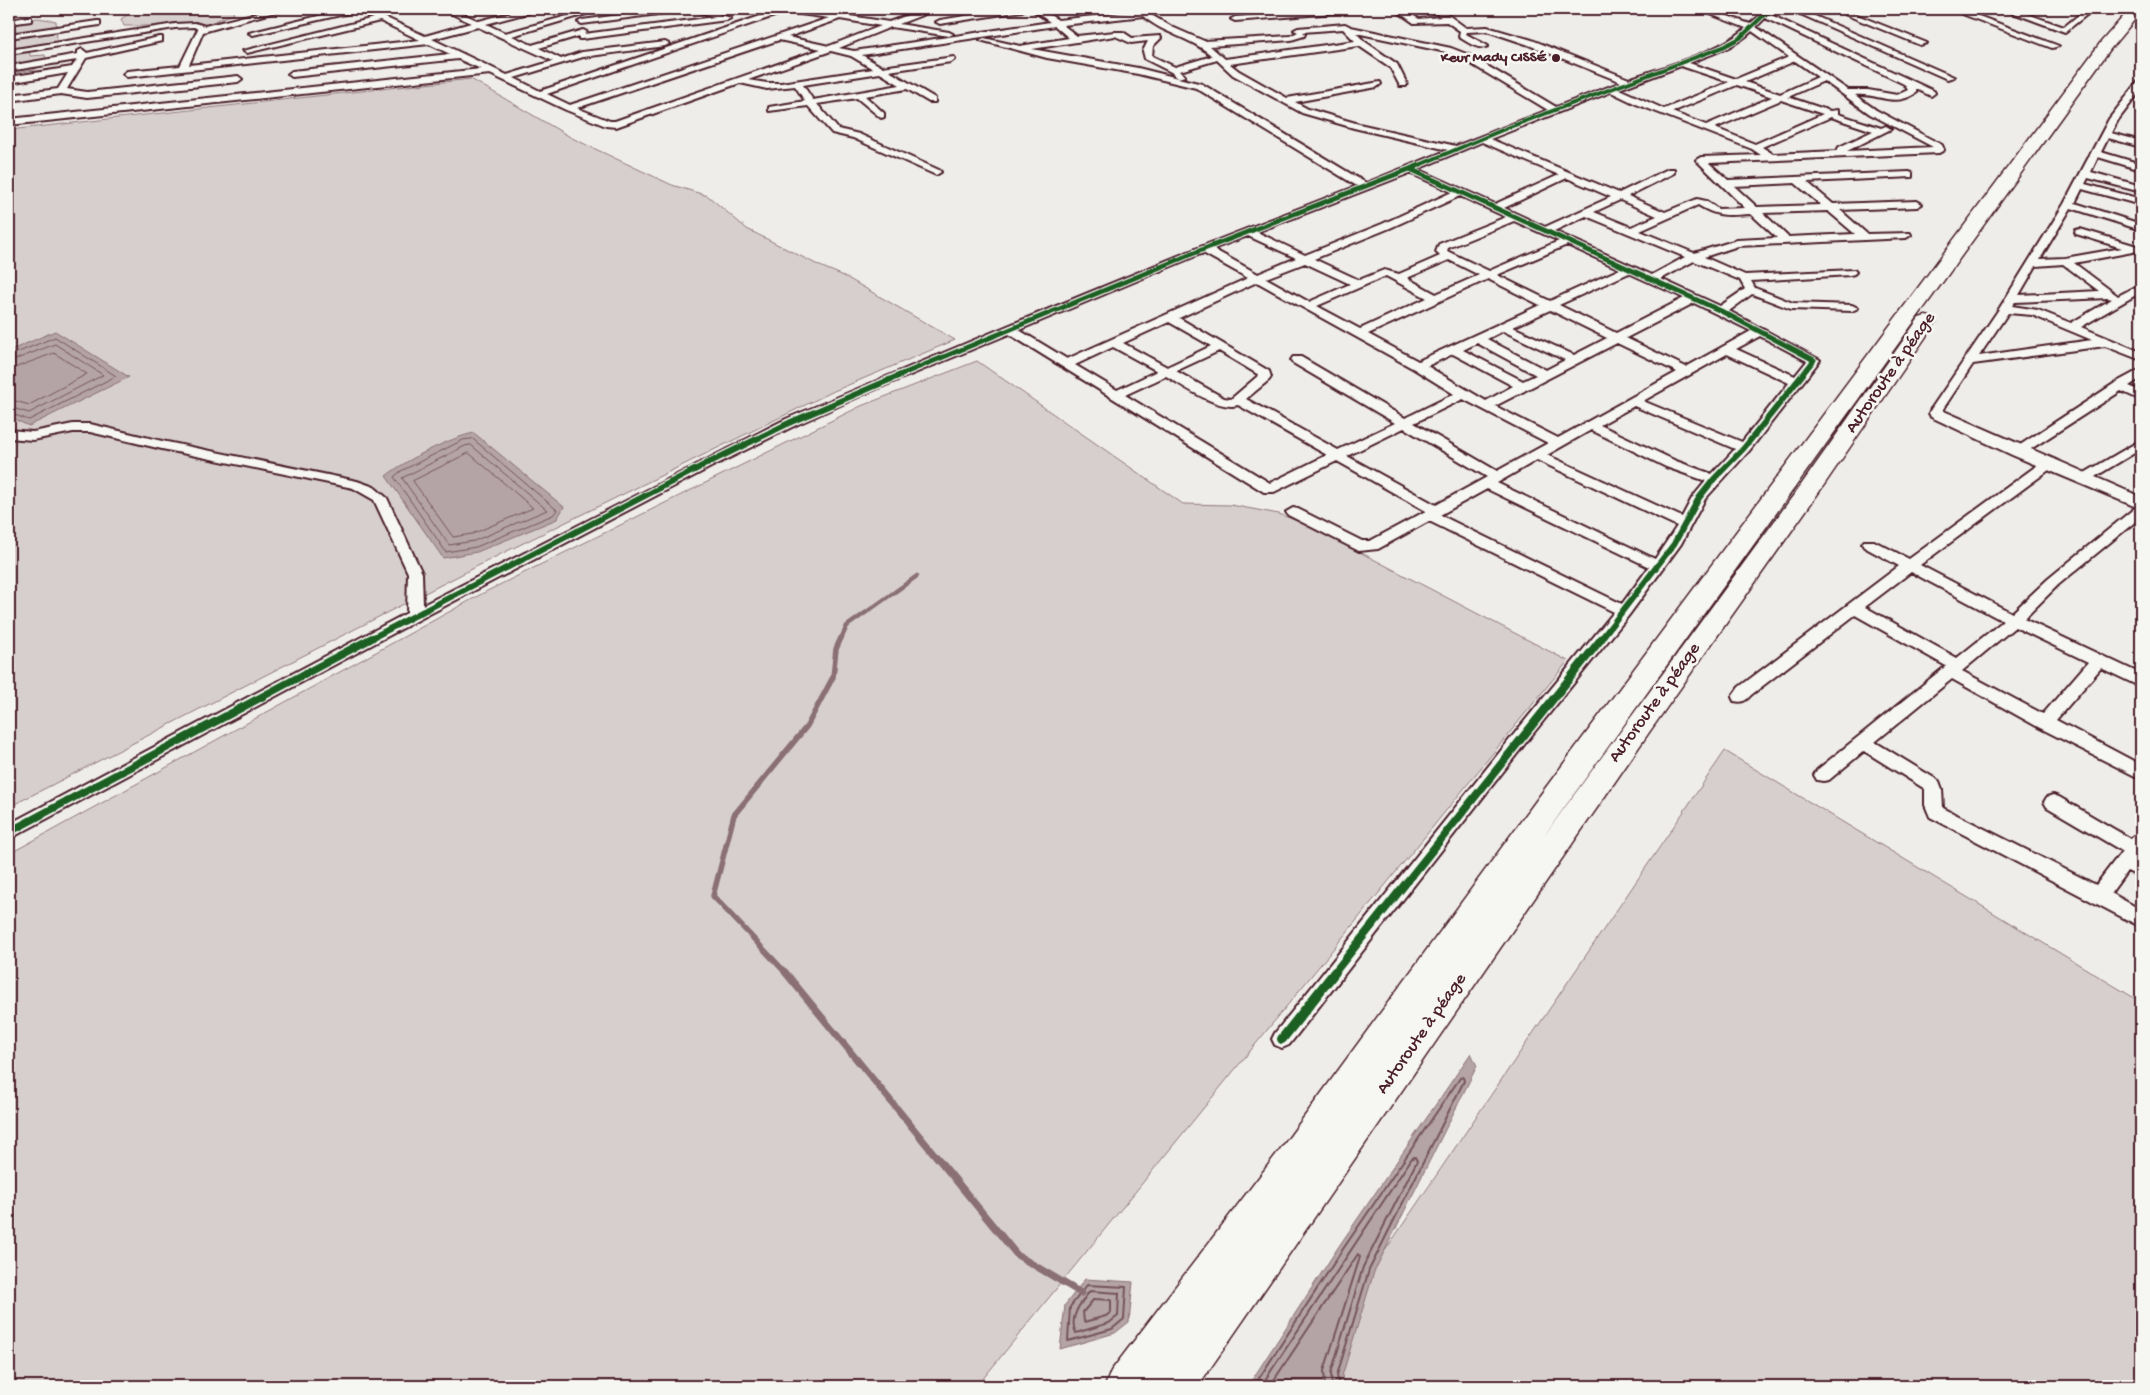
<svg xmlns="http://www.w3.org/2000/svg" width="2150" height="1395" viewBox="0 0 2150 1395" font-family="'Gochi Hand',sans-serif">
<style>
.green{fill:#d7cfce;stroke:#90777c}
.water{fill:#b4a4a5;stroke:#8a6f74}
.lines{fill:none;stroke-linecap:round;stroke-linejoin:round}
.shore-far1{stroke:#74545c;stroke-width:1}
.shore{stroke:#74545c;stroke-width:2}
.stream-far2{stroke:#8a6f74;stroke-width:4.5}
.stream-far1{stroke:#8a6f74;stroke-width:5.5}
.stream{stroke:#8a6f74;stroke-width:7}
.minor-casing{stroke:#4a1f2b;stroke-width:4}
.tertiary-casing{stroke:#4a1f2b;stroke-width:4}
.motorway-casing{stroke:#4a1f2b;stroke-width:3}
.minor{fill:#f6f6f2;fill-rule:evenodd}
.tertiary{fill:#f6f6f2;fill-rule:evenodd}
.motorway{fill:#f6f6f2;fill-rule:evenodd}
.cycleway-far4-casing{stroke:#f6f6f2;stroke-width:5.5}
.cycleway-far3-casing{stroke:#f6f6f2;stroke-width:7}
.cycleway-far2-casing{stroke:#f6f6f2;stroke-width:9}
.cycleway-far1-casing{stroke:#f6f6f2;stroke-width:11}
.cycleway-casing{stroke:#f6f6f2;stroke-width:13}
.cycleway-far4{stroke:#1b5e20;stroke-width:4}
.cycleway-far3{stroke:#1b5e20;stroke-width:5}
.cycleway-far2{stroke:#1b5e20;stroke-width:6}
.cycleway-far1{stroke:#1b5e20;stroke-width:8}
.cycleway{stroke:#1b5e20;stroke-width:10}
.poi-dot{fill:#4a1f2b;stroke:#f6f6f2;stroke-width:2}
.labels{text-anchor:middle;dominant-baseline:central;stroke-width:5;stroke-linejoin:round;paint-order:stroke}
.far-poi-label{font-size:15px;font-weight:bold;fill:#4a1f2b;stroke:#f6f6f2;text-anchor:end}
.street-label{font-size:18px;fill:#4a1f2b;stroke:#f6f6f2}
</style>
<rect width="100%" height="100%" fill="#efedea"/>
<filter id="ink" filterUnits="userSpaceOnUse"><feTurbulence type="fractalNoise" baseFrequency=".02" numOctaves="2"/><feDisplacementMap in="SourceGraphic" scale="10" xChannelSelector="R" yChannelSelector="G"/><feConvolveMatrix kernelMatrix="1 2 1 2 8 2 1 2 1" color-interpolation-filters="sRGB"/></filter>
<g filter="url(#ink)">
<path class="green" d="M136,9H232L234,14L204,25L184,23L160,26H124L121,19Z
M38,18L56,21L57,42L29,47L30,56L45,55L46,59L39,67L34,70L9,74V22Z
M471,79L572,138L672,185L708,196L747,229L820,266L844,276L955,340L834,391L501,554L9,807V130Z
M977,361L1183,504L1231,505L1279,514L1308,525L1568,661L977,1386H9V854L487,591L861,406Z
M1725,751L2141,1002V1386H1293Z"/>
<path class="water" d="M55,331L129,377L29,426L9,417V351Z
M474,433L564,507L557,519L477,552L443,558L386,476C406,460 449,438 474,433Z
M1471,1053L1477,1066L1374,1272L1342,1376L1344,1386H1248L1339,1246Z
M1085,1279L1133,1282L1129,1322L1115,1333L1060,1349L1065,1305Z"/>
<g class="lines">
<path class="shore-far1" d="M9,356L55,337L116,376L29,420L9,413
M9,362L55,344L103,375L29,413L9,407
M9,370L54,353L87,374L29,405L9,399
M473,439L557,510L553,515L476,547L446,552L394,477L401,471L463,440Z
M471,445L547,510L474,541L449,545L402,478L465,446Z
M469,453L533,508L472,534L453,537L413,481Z"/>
<path class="shore" d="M1087,1285L1126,1287L1124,1319L1112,1329L1068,1341L1070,1307Z
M1090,1291L1119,1293L1118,1316L1109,1323L1076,1333C1068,1318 1081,1302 1090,1291Z
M1094,1299L1111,1300V1312L1106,1316L1084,1322L1083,1312Z
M1254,1386L1343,1249L1460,1078L1463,1077L1464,1081L1369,1270L1337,1375L1339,1386
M1261,1386L1412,1158L1415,1157L1417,1161L1363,1267L1331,1373L1332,1386
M1270,1386L1358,1254L1360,1257L1324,1371L1325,1386"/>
<path class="stream-far2" d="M841,639L847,626L917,576"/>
<path class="stream-far1" d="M786,973L713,896L734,815L807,726L833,677L836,649L841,638"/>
<path class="stream" d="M785,972L1017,1255L1081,1293"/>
<g class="minor-casing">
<path id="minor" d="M273,9H285L203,32L189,65L420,40L380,21L247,53L243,51L374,18L358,11L253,35L249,33L347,9H367L425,36L471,23L442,9H452L479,21L524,9H536L535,11L486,24L505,33L582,12L586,14L512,36L532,45L583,30L587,32L584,34L715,17L690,9H702L731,18L727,20L582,39H579V36L539,48L561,59L582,52L665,42L669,44L665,46L583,57L514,78L540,91L775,11L774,9H794L839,14L856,9H867L850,16L889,22L922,10L926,12L925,14L899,24L949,32L953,34L949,36L891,27L839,48L854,51L1050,22L1031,9H1040L1058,20L1138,11L1136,9H1144L1153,16L1172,27L1204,41L1290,36L1298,32L1294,30L1298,28L1345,24L1351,27L1451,48L1469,55L1556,107L1621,82L1526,44L1487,31L1467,32L1466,34L1488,46C1480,51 1467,42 1459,37L1460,31L1447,22L1414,23L1394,9H1403L1419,19L1441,17L1431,9H1440L1466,28L1487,27L1532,40L1629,79C1662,67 1722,51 1746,28L1697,9H1708L1750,24C1761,14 1769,9 1785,9L1771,15L1934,91L1935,93L1931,96L1916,89V93C1893,108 1879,93 1855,95L1876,110L1942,145L1944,150L1939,153L1709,163L1728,180L1909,172L1912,173V177L1807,182L1833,204L1917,201L1922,204L1917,207L1840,210L1867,234L1910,233L1911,235L1906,238L1738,246L1704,257L1745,275L1854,270L1856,272L1854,274L1850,275L1751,281L1755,288L1793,303L1852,305L1858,308L1852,311L1791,309L1752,294L1729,311L1820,360L1749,451L1705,499L1681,544L1629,615L1531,736L1289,1045L1282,1048L1275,1045L1272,1039L1275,1033L1519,728L1614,612L1429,521L1378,549L1359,551L1288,515L1286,512L1293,508L1298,509L1362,541H1370L1426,511L1337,461L1274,492H1264L1009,334L867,393L796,425L711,467L420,619L9,839V824L407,613L408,573L374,500L353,488L162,449L90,432H73L33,440L9,438V430L33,432L73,424H90L162,441L357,481L374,487L387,498L422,573L423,605L786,419L1005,327L1200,247L1357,186L1196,88L1138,74L1047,58L980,40L984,38L1020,46L1069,38L1055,26L862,55L882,67L954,57L955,59L951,62L889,71L935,98V102H929L907,89L865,96L884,113V117L881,118L857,98L817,104L838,129L859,134L939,170L941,172L936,175L853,138L832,133L808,106L769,111V107L805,101L795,86L767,89L740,83L616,127L606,126L566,110L490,74L9,125V119L481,69L458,59L292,77L288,74L292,71L450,54L429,44L127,77L123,74L127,71L180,66L198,29L194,27L175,28L9,54V50L175,24L195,23L205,26ZM786,12L829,18L570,105L547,94ZM1143,16C1163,34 1191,37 1212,56L1175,67L1152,56L1153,46L1161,38L1160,36L1132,38L1123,32H1115L1077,36L1063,25ZM1765,18L1904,84L1908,90L1897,95L1868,90H1848L1756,27ZM840,19L881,26L829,46L788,37ZM478,27L553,61L507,75L432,39ZM1343,29L1355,41L1225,59L1210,46L1291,40L1304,36L1305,34L1303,32ZM1752,31L1789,57L1736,79L1689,63C1711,54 1734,48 1752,31ZM1356,33L1446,52L1463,59L1548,110L1456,146L1359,124L1308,109L1295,102L1377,87L1381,84L1380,82L1287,98L1239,71L1230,64L1359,46L1390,67L1400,86H1406L1407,84L1397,64L1364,41ZM1115,36L1131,43L1148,41L1143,51L1145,59L1171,72L1178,78L1185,76L1180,71L1217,60L1233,75L1302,113L1354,128L1448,150L1366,183L1202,84L1138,68L1032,49ZM779,40L821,49L615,121H610L577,108ZM831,51L851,56L873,69L781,83H767L748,80ZM1795,61L1818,77L1780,94L1745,82ZM1681,66L1729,82L1664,109L1619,89ZM880,73L900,85L813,100L803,85ZM1824,81L1870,114L1933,147L1847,151L1891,129L1886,126L1881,128L1838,114V110L1830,111L1788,97ZM1737,85L1772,97L1706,125L1672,112ZM1611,92L1636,104L1752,149L1761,155L1701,157L1696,160L1745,208L1718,209L1706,201L1697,199L1665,212L1628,196L1674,173V169H1668L1619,193L1490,139ZM1781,100L1823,114L1755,144L1715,128ZM1831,117L1873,131L1839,147L1837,151L1773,154L1762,147ZM1482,142L1559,175L1495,204L1418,169ZM1410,173L1452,192L1382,224L1305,255L1257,232ZM1567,178L1611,197L1545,227L1504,208ZM1795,183L1821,205L1757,207L1734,186ZM1460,196L1506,217L1439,244L1436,252L1440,256L1399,274L1384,270L1359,280L1314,259L1390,228ZM1620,200L1657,216L1631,227L1594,212ZM1698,205C1719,218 1728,215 1751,214L1777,238L1737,240L1694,253L1640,231ZM1828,211L1855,234L1788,237L1763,213ZM1586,216L1685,257L1652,275L1554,231ZM1514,221L1559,241L1489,271L1447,251L1448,248ZM1248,236L1296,258L1258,274L1213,249ZM1567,245L1620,269L1550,301L1497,275ZM1203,253L1248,278L1067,359L1019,330ZM1449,260L1479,275L1436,294L1407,278ZM1694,261L1740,280L1745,289L1720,306L1661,279ZM1305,263L1350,284L1309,302L1266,278ZM1629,273L1684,298L1616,333L1559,305ZM1386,276L1427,298L1360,329L1317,306ZM1488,279L1540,305L1418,361L1368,334ZM1257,282L1414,369L1454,394L1405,418L1301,357H1293L1291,360L1293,363L1395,423L1338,450L1246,399L1269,380L1271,377L1269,371L1179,318ZM1694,303L1751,331L1686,367L1626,338ZM1550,310L1607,338L1574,355L1513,327ZM1169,322L1211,346L1167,367L1123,343ZM1503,331L1565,360L1546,370L1487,339ZM1760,336L1807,361L1795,376L1736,349ZM1477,343L1536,375L1523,381L1463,350ZM1617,343L1677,372L1558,438L1495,406ZM1113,347L1157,371L1117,390L1075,365ZM1219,351L1259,375L1231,399L1224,398L1176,371ZM1453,354L1513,386L1486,401L1427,366ZM1727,354L1789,383L1742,442L1643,401ZM1166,376C1183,386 1219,411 1238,405L1327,455L1270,483L1125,395ZM1463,399L1548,443L1497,471L1414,423ZM1634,406L1735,449L1712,474L1676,461L1600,425ZM1404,428L1487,477L1436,505L1347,456ZM1591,430L1666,467L1706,481L1692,498L1682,517L1547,455ZM1537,460L1677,526L1655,559L1497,483ZM1487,489L1649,567L1622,604L1440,515Z
M665,9H685L681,11L582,24L578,22L582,20Z
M1009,9H1026L1022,11L940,24L936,22L940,20Z
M1332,9H1362L1358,11L1235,21L1231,19L1235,17Z
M1789,9H1799L1954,77L1947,79Z
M1832,9H1842L1927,43L1920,45Z
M1949,9H1960L2059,46L2052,48Z
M2002,9H2013L2064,27L2086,9H2094L2065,32Z
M28,17H31V21L9,24V20Z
M97,21H100V25L9,38V34Z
M159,37H162V41L86,58L67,89L87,92L238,76L242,79L238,82L87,98L61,94L9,101V95L58,89L68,73L9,83V77L72,67L77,60L9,71V66L78,54V51L82,49L87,53Z
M2141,81V90L2118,120L2111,133L2141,141V147L2108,138L2101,152L2141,164V170L2098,157L2091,172L2141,186V192L2088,178L2085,184L2141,199V205L2082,189L2075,203L2141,224V230L2071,208L2040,259L2065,258L2122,248L2076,234L2075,232L2076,230L2080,229L2137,246L2139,249L2138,251L2074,263L2118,296L2141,284V292L2081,327L2141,352V360L2105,346L1973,364L1943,409L1942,416H1932L1931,409L1999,309L2064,204L2109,119L2138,82ZM2063,264L2099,291L2019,295L2036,266ZM2108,298L2112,299L2071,323L2038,310L2012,306L2015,302ZM2008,313L2032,315L2092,340L1979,356Z
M2141,369V378L2129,386L2141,391V400L2121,391L2023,454H2013L2011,451L2115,383Z
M2141,440V449L2088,481L2083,482L2076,478Z
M2048,460L2053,461L2055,464L2053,467L1920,565L2012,613L2048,579L2136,507L2141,506V517L2058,585L2024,619L2141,674V687L2101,668L2056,720L2141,765V779L2038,727L1952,679L1875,742L1939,781L1942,789L1943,808L2096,885L2122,851L2047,807L2044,802L2047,797L2053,795L2059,797L2131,839L2134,836L2141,834V853L2137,859L2141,861V877L2127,871L2111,893L2141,910V927L1930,817L1925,805V789L1864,751L1829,780L1823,781L1817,780L1814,775L1817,770L1946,666L1855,615L1751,695C1746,701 1742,703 1734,701L1732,697L1739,687L1899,566L1864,547L1862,544L1864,541H1874L1909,559L2043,461ZM1911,572L2003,621L1957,658L1865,607ZM2015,627L2088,662L2043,714L1962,671Z"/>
</g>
<g class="tertiary-casing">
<path id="tertiary" d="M1937,408L2141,497V509L2012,455L1931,417L1929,413L1931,409Z"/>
</g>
<g class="motorway-casing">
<path id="motorway" d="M2130,9H2141V12L2111,48L1541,840L1801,485L1919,318L1926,316L1933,318L1936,322L1817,495L1650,731L1198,1386H1152L1153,1384L1151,1386H1105L1111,1371L1285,1143L1538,798L2101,42Z"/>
</g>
<use href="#minor" class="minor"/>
<use href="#tertiary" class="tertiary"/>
<use href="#motorway" class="motorway"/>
<g class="cycleway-far4-casing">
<path id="cycleway-far4" d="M1417,166L1507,128L1723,47L1740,38L1764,15L1781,9"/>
</g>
<g class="cycleway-far3-casing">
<path id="cycleway-far3" d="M1410,169L1721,311L1814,360L1802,375
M900,375L1204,249L1420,165"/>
</g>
<g class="cycleway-far2-casing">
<path id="cycleway-far2" d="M370,639L706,464L791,422L903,374
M1601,639L1674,544L1699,498L1714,479L1744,448L1803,374"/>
</g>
<g class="cycleway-far1-casing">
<path id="cycleway-far1" d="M9,832L372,638
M1334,973L1602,638"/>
</g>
<g class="cycleway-casing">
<path id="cycleway" d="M1282,1039L1335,972"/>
</g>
<use href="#cycleway-far4" class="cycleway-far4"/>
<use href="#cycleway-far3" class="cycleway-far3"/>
<use href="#cycleway-far2" class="cycleway-far2"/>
<use href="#cycleway-far1" class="cycleway-far1"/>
<use href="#cycleway" class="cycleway"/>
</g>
</g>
<circle class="poi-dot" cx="1556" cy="58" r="5"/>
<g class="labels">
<g class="far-poi-label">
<text x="1546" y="58">Keur Mady CISSÉ</text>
</g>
<g class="street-label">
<text transform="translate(1891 373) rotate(-55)">Autoroute à péage</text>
<text transform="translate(1655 703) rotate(-54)">Autoroute à péage</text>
<text transform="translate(1422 1034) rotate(-55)">Autoroute à péage</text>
</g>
</g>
<rect width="2150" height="1395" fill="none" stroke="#f6f6f2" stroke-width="30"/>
<rect x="15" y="15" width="2120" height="1365" fill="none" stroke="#4a1f2b" stroke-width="2" filter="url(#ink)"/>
</svg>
